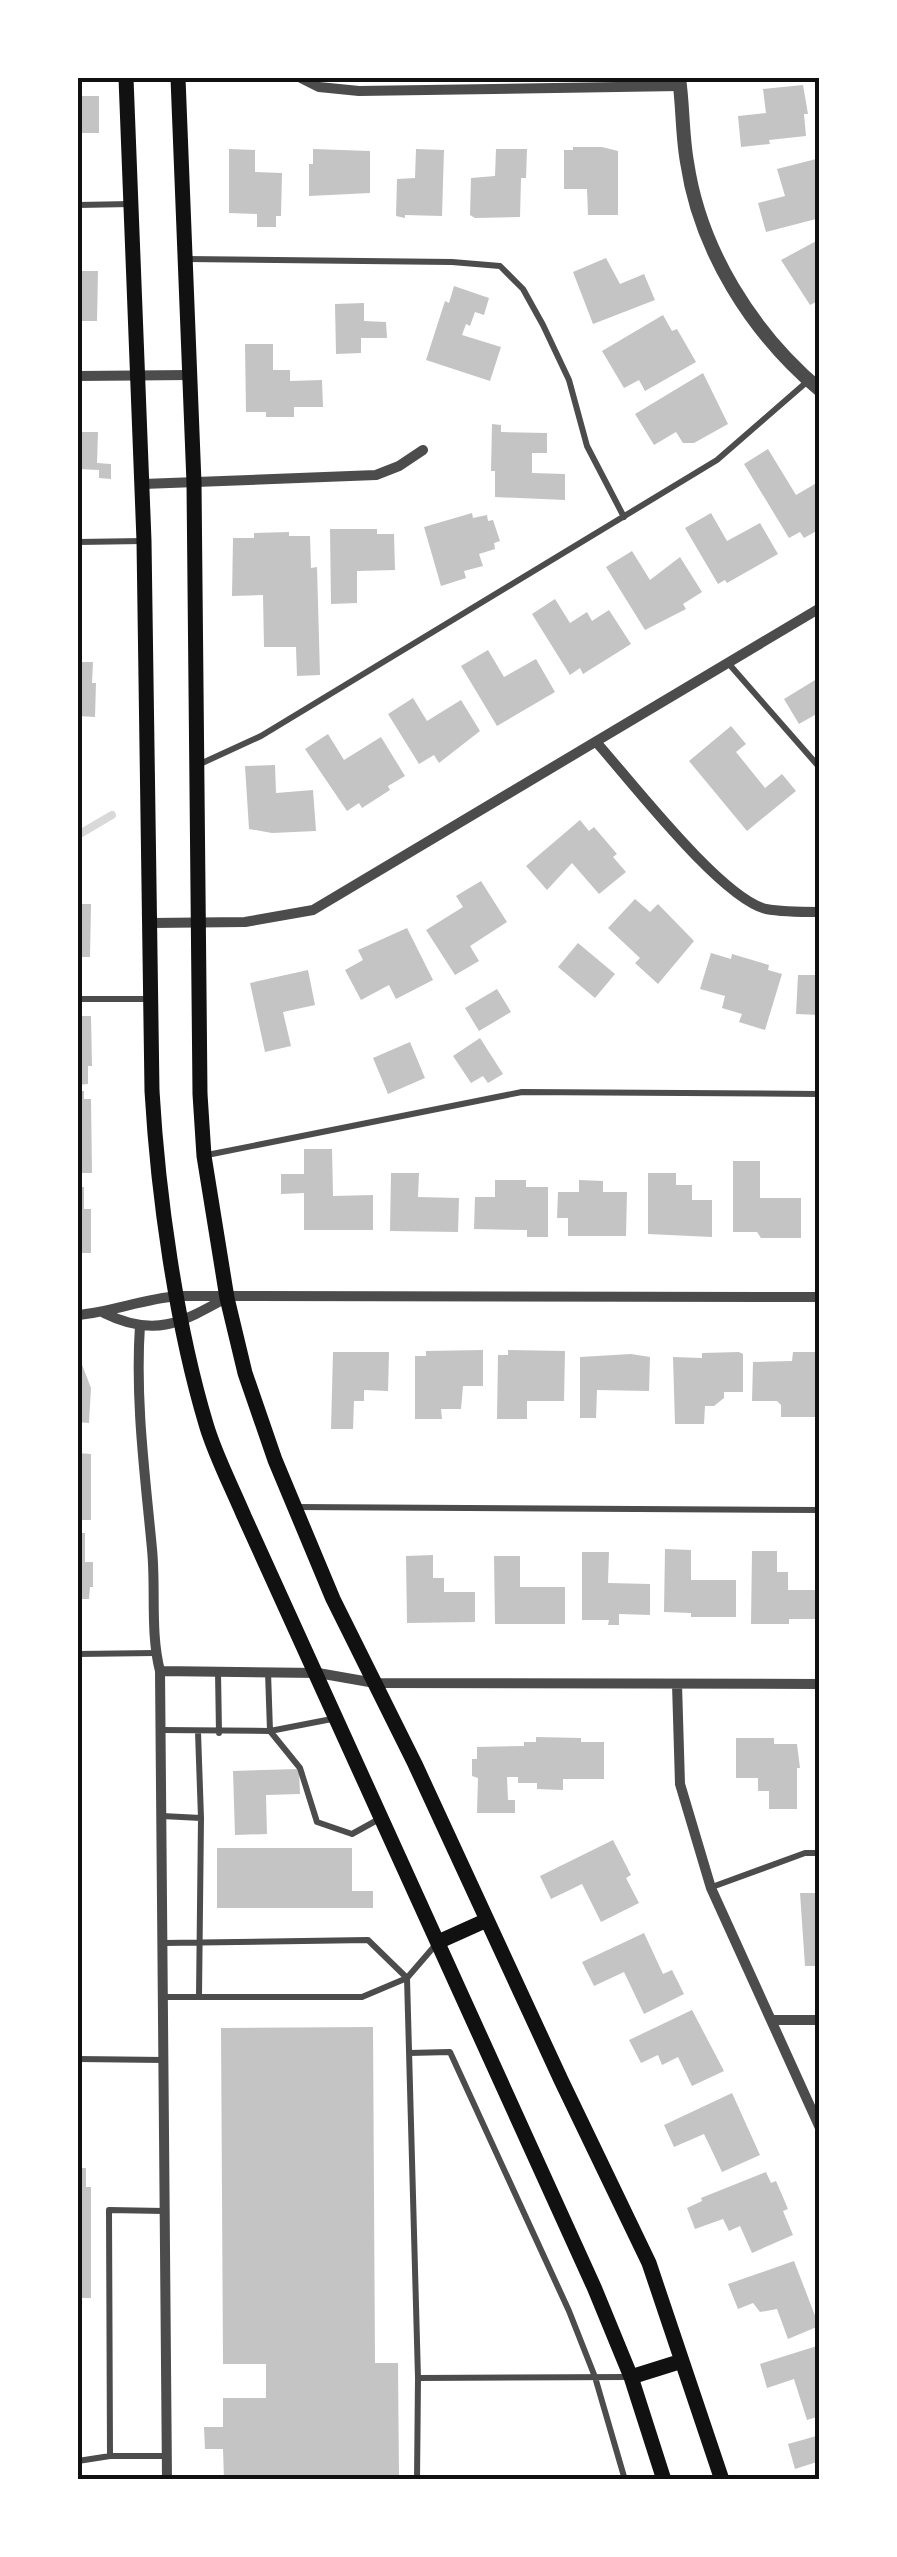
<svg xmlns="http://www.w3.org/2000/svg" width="897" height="2557" viewBox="0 0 897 2557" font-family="'Exo 2',sans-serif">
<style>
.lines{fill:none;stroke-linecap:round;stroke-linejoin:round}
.stream{stroke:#d9d9d9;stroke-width:8}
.building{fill:#c4c4c4}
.service{stroke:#4c4c4c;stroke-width:6}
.minor{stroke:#4c4c4c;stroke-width:10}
.tertiary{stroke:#4c4c4c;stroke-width:14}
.secondary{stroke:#111;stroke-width:15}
.neatline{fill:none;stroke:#111;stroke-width:4}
</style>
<rect width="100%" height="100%" fill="#fff"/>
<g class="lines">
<path class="stream" d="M78,835L112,815"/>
</g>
<path class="building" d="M803,85L808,114H804L806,136L769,140L770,144L741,147L738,116L766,113L763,89Z
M78,96H99V133H78Z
M573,147H602L618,151V215H588L587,189H564V150H573Z
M229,149L255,150V172L282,173L281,216H276V227H257V214L229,213Z
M313,149L370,151V193L309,196V164H313Z
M416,149L444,150L442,216L405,215V218L396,216L397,179L415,178Z
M496,149H527L526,178H521L520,217L475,218L470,215L471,178L495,176Z
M820,158V218L766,232L758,203L785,196L777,169Z
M820,239V300L810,305L781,260Z
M606,258L620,284L644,274L655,300L593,324L573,272Z
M78,271H98L97,321H78Z
M454,286L489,298L484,315L475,312L470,326L466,324L462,335L501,347L490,381L426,360L445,301L449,303Z
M364,303V321L386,322L387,338H361V353L336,354L335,304Z
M663,315L672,331L677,329L696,362L645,391L639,380L624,388L602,351Z
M245,344H273V370H290V381L322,380L323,407H294V417H266V412H246Z
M703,373L728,424L694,443H683L676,432L654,445L635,414Z
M492,424L501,425V432L547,433V453H532V473L565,474V500L495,497V471H491Z
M78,432H98L97,463L111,464V479L99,478V470L78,469Z
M768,449L796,495L820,481V529L804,538L800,532L789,538L744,464Z
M472,513L473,518L487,515L488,521L493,520L500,541L494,543L495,549L479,554L483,566L464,571L466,578L441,586L424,527Z
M711,513L727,541L760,523L778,554L727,583L725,580L718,584L685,528Z
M330,529H377V534H394L395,570L357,571V603L331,604Z
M289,532V536H310L311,568L317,567L320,675L297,676L296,647H264L263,595L232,596L233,538H254V533Z
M632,551L650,580L680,557L702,592L683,604L686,609L645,630L606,567Z
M555,599L570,623L587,612L592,621L609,610L631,644L583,674L580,668L570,675L532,614Z
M488,650L504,677L536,659L555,692L497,726L461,666Z
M78,662H93L92,683H96L95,717L78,716Z
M820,677V712L799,724L784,699Z
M413,698L427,721L461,700L480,731L439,763L434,755L419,764L388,714Z
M731,726L746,744L736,752L765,788L782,774L796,791L747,831L689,761Z
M328,734L344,760L381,737L405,776L388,786L390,790L362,808L359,803L347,811L305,749Z
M275,765L276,793L313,790L316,831L272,833L249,829L245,766Z
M580,820L589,831L594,827L617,854L613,857L626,872L599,894L572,863L547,890L526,866Z
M481,881L507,922L470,946L479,961L455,975L426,930L463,907L456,896Z
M635,899L650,912L658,904L694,941L658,984L635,963L640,958L608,928Z
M78,904H91L90,957H81V966H78Z
M407,928L433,980L396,999L389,985L361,1000L345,970L363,960L358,950Z
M578,943L615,974L595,998L558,967Z
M711,953L731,959L732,954L769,965L768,970L782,974L765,1030L739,1022L742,1014L722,1008L725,996L700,989Z
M308,970L315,1005L283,1012L291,1046L265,1052L250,983Z
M798,975H820V1015L796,1014Z
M497,989L511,1012L479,1031L465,1008Z
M78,1016H91L92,1066H88V1084L78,1085Z
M480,1038L503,1074L488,1083L483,1076L471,1083L453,1056Z
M410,1042L425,1078L388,1094L373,1058Z
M78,1091H84V1099H91L92,1173H78Z
M304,1149H332L333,1196L373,1195V1230H304V1193L281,1194V1174H304Z
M733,1161H760V1198H801V1238H761L757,1232H733Z
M391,1173H419L418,1197L459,1198L458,1232L390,1231Z
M648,1173H676V1185H692V1200H712V1237L648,1234Z
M495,1180H526V1187H548V1237H527V1230L474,1229L475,1197H495Z
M579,1180L603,1181V1192H627L626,1236H568V1218H557L558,1192H579Z
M78,1187H84V1209H91V1253H78Z
M483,1350V1386H463L461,1409H441L442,1419H415V1356H426V1351Z
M508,1350L565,1351L564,1401H527V1419H497L498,1355H508Z
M333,1352H389L388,1391L364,1390V1401H354L353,1429H331Z
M739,1352L743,1354V1392H724V1398L714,1406H705L704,1424H675L673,1357L702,1358V1353Z
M793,1352H820V1417H781V1405L777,1401H752L753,1362L792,1361Z
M631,1354L650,1357L649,1391L597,1390L596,1418H580V1357Z
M81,1362L91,1388L89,1423L78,1422V1363Z
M78,1453L91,1454V1520H78Z
M78,1533H85V1562H93V1587H90L89,1599H78Z
M665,1549L691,1550V1580H736V1617H691V1613L664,1612Z
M752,1551H777V1572H788V1590H820V1619H789V1624H751Z
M582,1552H609L608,1583L650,1584V1615L619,1614V1625H608L609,1620H582Z
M433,1555V1578H444V1592H475V1622L407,1623L406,1556Z
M494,1556H520V1587H565V1624H495Z
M536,1737L581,1738V1742H604V1779H563V1790L537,1789V1783H518V1777H507L508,1800H515V1813H477L478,1778L472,1776V1759H477V1747L524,1746V1742H536Z
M736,1738H774V1744H797L800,1768H797V1809H769V1791H758V1778H736Z
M299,1769L300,1794L266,1795L267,1834L235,1835L233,1771Z
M613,1840L631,1875L626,1878L639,1903L601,1922L582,1884L551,1899L540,1876Z
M217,1848H352V1891H373V1908H217Z
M800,1893H820V1966H805Z
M644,1933L663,1974L672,1970L684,1994L644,2014L624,1972L594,1986L582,1962Z
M692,2010L724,2071L692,2086L678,2057L662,2065L658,2055L641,2063L629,2040Z
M373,2027L375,2363H398L399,2480H224L223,2449H205L204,2427H223V2398H266V2364H223L221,2028Z
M732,2093L760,2155L722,2172L704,2134L674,2147L664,2125Z
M78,2168H86V2187H91V2298H78Z
M766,2172L771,2183L776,2181L788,2209L783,2211L793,2235L752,2253L740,2226L729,2231L723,2219L695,2229L687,2208L702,2201L701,2198Z
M794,2261L819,2326L788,2339L777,2309L760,2312L753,2303L738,2309L728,2284Z
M820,2345V2416L807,2420L794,2379L767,2388L760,2364Z
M820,2435V2461L795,2469L788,2444Z"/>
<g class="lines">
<path class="service" d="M78,205L131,204
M186,259L452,262L500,266L523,289L543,325L569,380L587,446L624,517
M78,542L143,541
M729,664L820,768
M200,764L261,736L717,460L809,380
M78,999H151
M207,1155L522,1092L820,1094
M295,1507L820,1510
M78,1654L155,1653
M218,1672L219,1733
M337,1718L270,1731L300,1768L317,1822L352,1834L381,1818
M161,1730L270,1731L268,1672
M162,1816L201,1818L198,1732
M712,1887L805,1853H820
M163,1943L368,1940L407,1978L362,1997H163
M199,1996L201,1818
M409,2053L450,2052L569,2311L595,2377L625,2480
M78,2059L164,2060
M164,2211L109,2210L110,2456H166
M418,2378L627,2377
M78,2461L110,2456
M417,2480L418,2378L407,1978L438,1942"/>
<path class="minor" d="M301,78L319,87L359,91L680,86
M78,376L190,375
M143,484L376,475L399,466L423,450
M597,743C631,781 721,898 766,909C782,912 802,912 820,912
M151,923L245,922L313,910L820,608
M104,1313C154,1338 181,1323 226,1298
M78,1315C112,1312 143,1299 178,1296L820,1297
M140,1325C135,1401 145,1474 152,1549C156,1589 150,1632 160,1671L167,2480
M160,1671L318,1673L375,1683L820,1684
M677,1684L680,1784L711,1888L820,2128
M771,2020H820"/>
<path class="tertiary" d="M679,78C683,105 682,134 687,162C700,250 752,333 820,390"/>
<path class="secondary" d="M126,78L144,541L152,1091C158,1195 176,1324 206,1424C215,1455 231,1485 244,1516L594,2287L631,2377L664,2480
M178,78L194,483L200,1094L204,1156L227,1298L245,1373L275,1460L333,1599L415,1764L561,2080L649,2263L722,2480
M438,1942L487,1920
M631,2377L682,2361"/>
</g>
<rect width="897" height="2557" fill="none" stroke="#ffffff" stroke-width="160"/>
<rect x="80" y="80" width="737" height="2397" class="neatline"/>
</svg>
